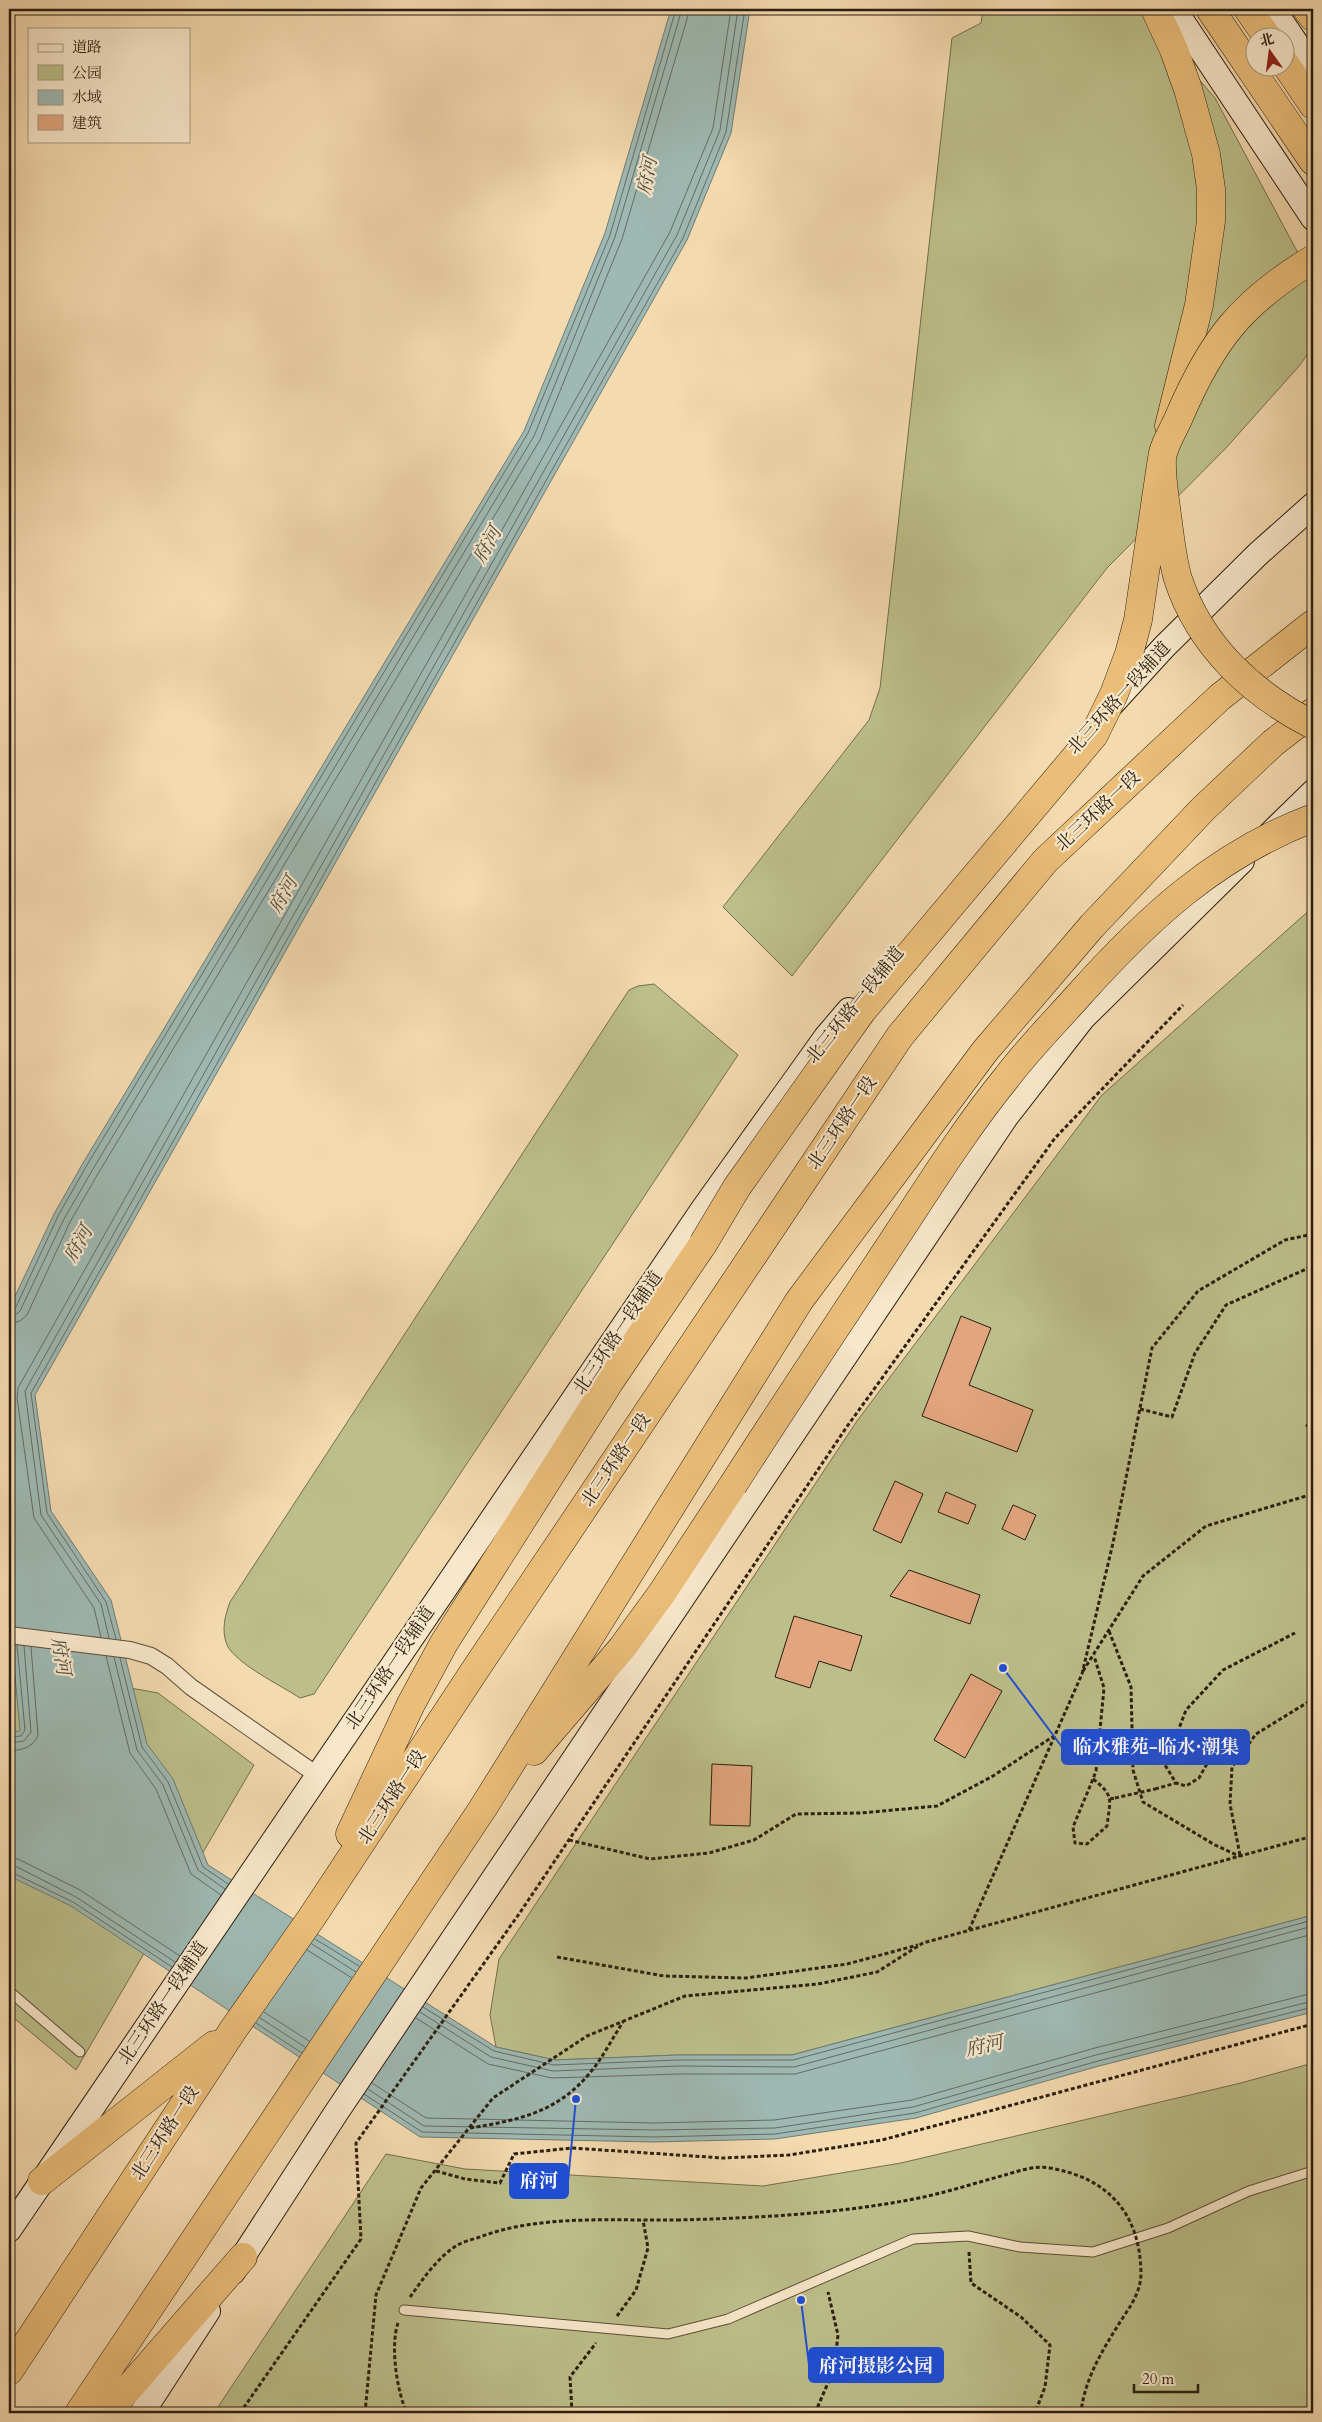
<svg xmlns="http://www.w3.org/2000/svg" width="1322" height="2422" viewBox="0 0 1322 2422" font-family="Cardo,'Noto Serif SC',serif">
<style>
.green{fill:#bcbf8a;stroke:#746e4d}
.water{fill:#9eb9b3;stroke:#707b72}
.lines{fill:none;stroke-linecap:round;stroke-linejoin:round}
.shore{stroke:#646c62;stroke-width:1}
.building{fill:#e2a57d;stroke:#2b1e10}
.lane-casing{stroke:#5d4d38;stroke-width:11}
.street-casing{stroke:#5d4d38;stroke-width:18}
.secondary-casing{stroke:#2b1e10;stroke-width:26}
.highway-casing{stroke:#2b1e10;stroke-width:29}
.path{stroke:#2b1e10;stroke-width:3;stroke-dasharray:4 2.5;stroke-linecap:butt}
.lane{stroke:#f8e7cb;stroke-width:9}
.street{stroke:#f8e7cb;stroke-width:16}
.secondary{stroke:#f8e7cb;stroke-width:24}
.highway{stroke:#eabd78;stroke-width:28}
.highway-bridge-casing{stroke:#2b1e10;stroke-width:29;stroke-linecap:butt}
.path-bridge{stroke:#2b1e10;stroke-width:3;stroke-dasharray:4 2.5;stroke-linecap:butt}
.highway-bridge{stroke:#eabd78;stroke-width:28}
.labels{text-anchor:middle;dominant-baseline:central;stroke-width:4.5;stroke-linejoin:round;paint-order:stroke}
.street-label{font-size:18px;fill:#2b1e10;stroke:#f8e7cb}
.water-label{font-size:19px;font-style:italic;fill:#4e4c41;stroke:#f8e7cb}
.leader{fill:none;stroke:#1d4ed8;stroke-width:2}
.callout-dot{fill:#1d4ed8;stroke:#f8e7cb;stroke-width:2}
.callout{fill:#1d4ed8;stroke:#1d4ed8;stroke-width:2}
.callout-label{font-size:19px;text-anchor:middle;font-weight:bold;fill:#fff}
</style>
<rect width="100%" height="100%" fill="#f4daaf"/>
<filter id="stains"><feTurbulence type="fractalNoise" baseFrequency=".004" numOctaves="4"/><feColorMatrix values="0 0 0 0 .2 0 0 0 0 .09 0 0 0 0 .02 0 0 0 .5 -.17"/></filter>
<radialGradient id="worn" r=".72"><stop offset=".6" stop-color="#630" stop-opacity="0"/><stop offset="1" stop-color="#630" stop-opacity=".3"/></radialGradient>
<path class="green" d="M983,9H1138L1215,98L1313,281V346L1300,365L1226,448L1107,568L792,976L723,907L869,720L880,688L952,38L981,23Z
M1313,907V1915L792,2055H678L555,2060L496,2047L490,2015L499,1959L857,1421L1102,1095Z
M654,984L738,1055L314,1694L300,1698C282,1686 236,1664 227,1645C221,1630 225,1616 230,1602L629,990L638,986Z
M9,1666L158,1693L254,1765L76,2070L9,2014Z
M1313,2063V2413H214L386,2154L465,2169L763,2186L901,2163L1241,2083Z"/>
<path class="water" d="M671,9H750L731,133L687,240L35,1395L51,1511L111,1600L147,1744L173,1779L208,1865L496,2047L555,2060L678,2055H792L1313,1915V2012L1099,2066L916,2118L775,2139L654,2142L420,2137L71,1906L9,1876V1732L20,1731L9,1610V1309L54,1214L83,1163L524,431L605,233Z"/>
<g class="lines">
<path class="shore" d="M9,1310L16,1307L58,1216L87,1165L528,433L610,235L676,9
M9,1316L15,1315L20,1311L64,1219L93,1169L534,436L615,237L682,9
M9,1324L20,1321L27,1315L70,1222L99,1172L540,440L622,239L690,9
M101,1637L94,1608L34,1518L17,1398L18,1388L670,232L713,128L731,9
M109,1638L101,1604L41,1515L25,1391L677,235L720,130L738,9
M116,1639L106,1602L47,1513L31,1393L683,238L726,132L745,9
M106,1656L130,1753L156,1789L191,1874L221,1895
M114,1657L137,1750L163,1785L198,1870L225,1889
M120,1658L142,1747L168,1782L203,1867L228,1884
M9,1737L21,1736L25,1730L17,1645
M9,1743L24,1741L31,1732L24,1646
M9,1751C22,1750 33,1748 38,1735L31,1647
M9,1858L18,1859L80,1890L180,1956
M9,1865L15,1866L76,1897L175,1962
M9,1871L73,1902L172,1967
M315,1939L359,1966
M312,1944L356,1972
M307,1950L352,1978
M423,2007L494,2051L554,2065L678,2060H793L1313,1920
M264,2012L309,2041
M420,2012L491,2057L553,2071L679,2066L794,2067L1313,1926
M260,2018L305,2047
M416,2018L488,2064L552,2078L679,2074H795L1313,1934
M256,2023L302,2053
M372,2083L426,2118L654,2123L774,2120L912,2100L1095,2048L1313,1993
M368,2089L424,2126L654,2130L775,2128L913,2107L1096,2055L1313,2001
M364,2094L422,2132L654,2137L775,2134L915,2113L1098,2061L1313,2007"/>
</g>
<path class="building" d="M961,1316L991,1328L969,1385L1033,1410L1017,1452L922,1416Z
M895,1481L923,1494L901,1543L873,1530Z
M946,1492L976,1505L968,1524L938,1512Z
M1013,1505L1036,1515L1025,1540L1002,1529Z
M909,1570L980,1595L970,1624L890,1596Z
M794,1616L862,1636L851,1671L819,1661L810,1688L775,1677Z
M971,1674L1002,1691L965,1758L934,1740Z
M712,1764L752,1766L750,1826L710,1825Z"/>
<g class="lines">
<g class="lane-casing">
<path id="lane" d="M9,1991L80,2052
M404,2310L668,2334L728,2319L913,2239L968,2236L1020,2247L1093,2252L1168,2228L1249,2191L1313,2171"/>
</g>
<g class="street-casing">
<path id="street" d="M9,1635L130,1650L151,1656L167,1666L191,1687L317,1775"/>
</g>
<g class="secondary-casing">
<path id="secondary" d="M1174,9L1313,218
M1273,9L1313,68
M1112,704L1164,647L1258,554L1313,505
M1270,834L1313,792
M9,2230L703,1209L826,1037L849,1010
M233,2272L336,2113L1006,1117L1083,1018L1242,861
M142,2413L208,2311"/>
</g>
<g class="highway-casing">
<path id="highway" d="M1155,9L1174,50L1188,89L1206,154L1211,189V221L1199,305L1169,426
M1210,9L1313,161
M1248,9L1268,38
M1307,9L1313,17
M1284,62L1313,105
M534,1751L622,1648L662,1593L733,1485
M350,1834L411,1704L444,1643L610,1381L703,1244
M42,2181L214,2045
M9,2371L233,2030L312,1917L479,1664L900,1036L1045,861L1220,697L1313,624
M79,2413L483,1808L799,1301L985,1051L1092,926L1203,809L1273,743L1313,712
M107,2413L243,2257"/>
</g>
<path class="path" d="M1311,1234L1313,1242
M1140,1409L1172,1417L1195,1353L1226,1305L1313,1266
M1313,1418L1307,1426L1313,1437
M1109,1631L1131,1687L1133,1770L1143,1802L1215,1845L1239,1856
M1083,1671L1143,1576L1206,1526L1306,1496L1313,1497
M1247,1747L1218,1744L1199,1778L1186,1786L1176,1783L1165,1765L1186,1710L1223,1670L1295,1633
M1093,1779C1115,1796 1110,1800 1107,1826L1087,1844L1075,1843L1073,1827L1093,1779L1096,1771L1104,1688L1094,1656
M1155,1789L1176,1783
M1110,1799L1115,1798
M569,1840L650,1859L709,1853L754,1840L796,1814L861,1813L937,1806L993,1776L1054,1736
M1240,1855L1230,1804L1232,1767L1256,1734L1313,1699
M969,1930L1082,1674L1113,1543L1152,1348L1198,1291L1285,1240L1313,1234
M557,1957L664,1976L746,1978L847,1964L918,1945
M470,2128C518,2120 556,2113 589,2074C602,2059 612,2039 623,2022
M436,2171L465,2179L500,2183L514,2154L572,2148L723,2158L789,2155L882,2140L1313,2024
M969,2252L971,2283L1021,2317L1050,2345L1045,2387L1035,2413
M410,2297C423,2279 437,2258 456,2246C462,2242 470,2240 477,2238C539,2214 611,2221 677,2220
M617,2316L636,2290L648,2248L643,2220
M398,2323C390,2346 397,2392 407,2413
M240,2413L361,2239L356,2143L519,1914L846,1428L1055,1138L1183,1005
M365,2413L376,2295L421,2188L493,2098L587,2036L685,1996L818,1984L877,1972L923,1943L1313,1836
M572,2413L570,2377L596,2343
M815,2413L834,2369L838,2335L828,2292"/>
<use href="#lane" class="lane"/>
<use href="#street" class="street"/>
<use href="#secondary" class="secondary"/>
<use href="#highway" class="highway"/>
<g class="highway-bridge-casing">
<path id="highway-bridge" d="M1313,259C1241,303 1212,340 1179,417C1174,429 1163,446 1162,459C1161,477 1165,498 1167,515C1170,536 1172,559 1178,579C1200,646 1252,694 1313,725
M703,1244L737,1187L862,1011L1094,735L1114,694L1129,654L1138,620L1162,458
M733,1485C784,1405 837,1326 889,1247C927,1190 963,1131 1007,1077C1029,1048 1054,1023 1078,996C1147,919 1215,855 1313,818"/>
</g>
<path class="path-bridge" d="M1115,1798L1155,1789
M677,2220C756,2218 836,2214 914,2199C945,2193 975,2183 1005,2175C1018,2171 1036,2165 1050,2168C1108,2178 1140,2213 1141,2273C1141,2295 1127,2310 1117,2327C1100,2354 1084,2382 1081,2413"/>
<use href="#highway-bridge" class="highway-bridge"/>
</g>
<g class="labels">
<g class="street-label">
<text transform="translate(1119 698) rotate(-48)">北三环路一段辅道</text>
<text transform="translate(1098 811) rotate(-43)">北三环路一段</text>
<text transform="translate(855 1005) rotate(-51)">北三环路一段辅道</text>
<text transform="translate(842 1123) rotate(-56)">北三环路一段</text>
<text transform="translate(618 1333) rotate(-56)">北三环路一段辅道</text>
<text transform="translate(616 1460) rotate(-56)">北三环路一段</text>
<text transform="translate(390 1668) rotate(-56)">北三环路一段辅道</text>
<text transform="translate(392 1797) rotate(-57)">北三环路一段</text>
<text transform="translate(163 2003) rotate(-56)">北三环路一段辅道</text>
<text transform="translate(165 2133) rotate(-57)">北三环路一段</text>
</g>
<g class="water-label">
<text transform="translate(647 176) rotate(-78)">府河</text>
<text transform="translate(487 545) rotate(-60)">府河</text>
<text transform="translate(283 895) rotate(-60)">府河</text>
<text transform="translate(78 1244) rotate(-60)">府河</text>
<text transform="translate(61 1656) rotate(81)">府河</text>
<text transform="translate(984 2046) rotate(-12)">府河</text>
</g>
</g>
<path class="leader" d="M1003 1668L1062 1747M576 2099L568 2181M801 2300L809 2365"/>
<g class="callout-dot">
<circle cx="1003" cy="1668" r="5"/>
<circle cx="576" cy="2099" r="5"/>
<circle cx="801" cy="2300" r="5"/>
</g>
<g class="callout">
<rect x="1062" y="1730" width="187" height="34" rx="5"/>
<rect x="510" y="2164" width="58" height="34" rx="5"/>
<rect x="809" y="2348" width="134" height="34" rx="5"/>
</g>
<g class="callout-label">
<text x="1156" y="1753">临水雅苑-临水·潮集</text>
<text x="539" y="2187">府河</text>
<text x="876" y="2372">府河摄影公园</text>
</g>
<rect width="1322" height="2422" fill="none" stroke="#f4daaf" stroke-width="30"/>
<rect x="10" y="10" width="1302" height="2402" fill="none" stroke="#2b1e10" stroke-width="2.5"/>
<rect x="15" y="15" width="1292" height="2392" fill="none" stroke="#2b1e10"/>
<rect x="28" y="28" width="162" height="115" fill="#f8e7cb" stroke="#a69780"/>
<rect x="38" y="44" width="25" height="8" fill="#f8e7cb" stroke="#a69780"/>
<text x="72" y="52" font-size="15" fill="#2b1e10">道路</text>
<rect x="38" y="65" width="25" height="15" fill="#bcbf8a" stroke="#a69780"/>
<text x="72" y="78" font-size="15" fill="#2b1e10">公园</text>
<rect x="38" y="90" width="25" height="15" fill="#9eb9b3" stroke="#a69780"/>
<text x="72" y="102" font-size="15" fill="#2b1e10">水域</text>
<rect x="38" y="115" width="25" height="15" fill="#e2a57d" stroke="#a69780"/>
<text x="72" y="128" font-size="15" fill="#2b1e10">建筑</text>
<g transform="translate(1270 52) rotate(346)"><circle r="24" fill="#f8e7cb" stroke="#a69780"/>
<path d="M0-4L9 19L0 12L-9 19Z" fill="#8f2418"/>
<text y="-8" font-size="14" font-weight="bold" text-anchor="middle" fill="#2b1e10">北</text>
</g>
<path d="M1134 2384v8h64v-8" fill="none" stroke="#2b1e10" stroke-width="2.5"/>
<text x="1142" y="2384" font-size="15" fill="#2b1e10" stroke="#f8e7cb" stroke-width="4" paint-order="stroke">20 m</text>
<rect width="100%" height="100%" filter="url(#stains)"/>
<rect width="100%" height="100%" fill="url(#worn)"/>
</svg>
